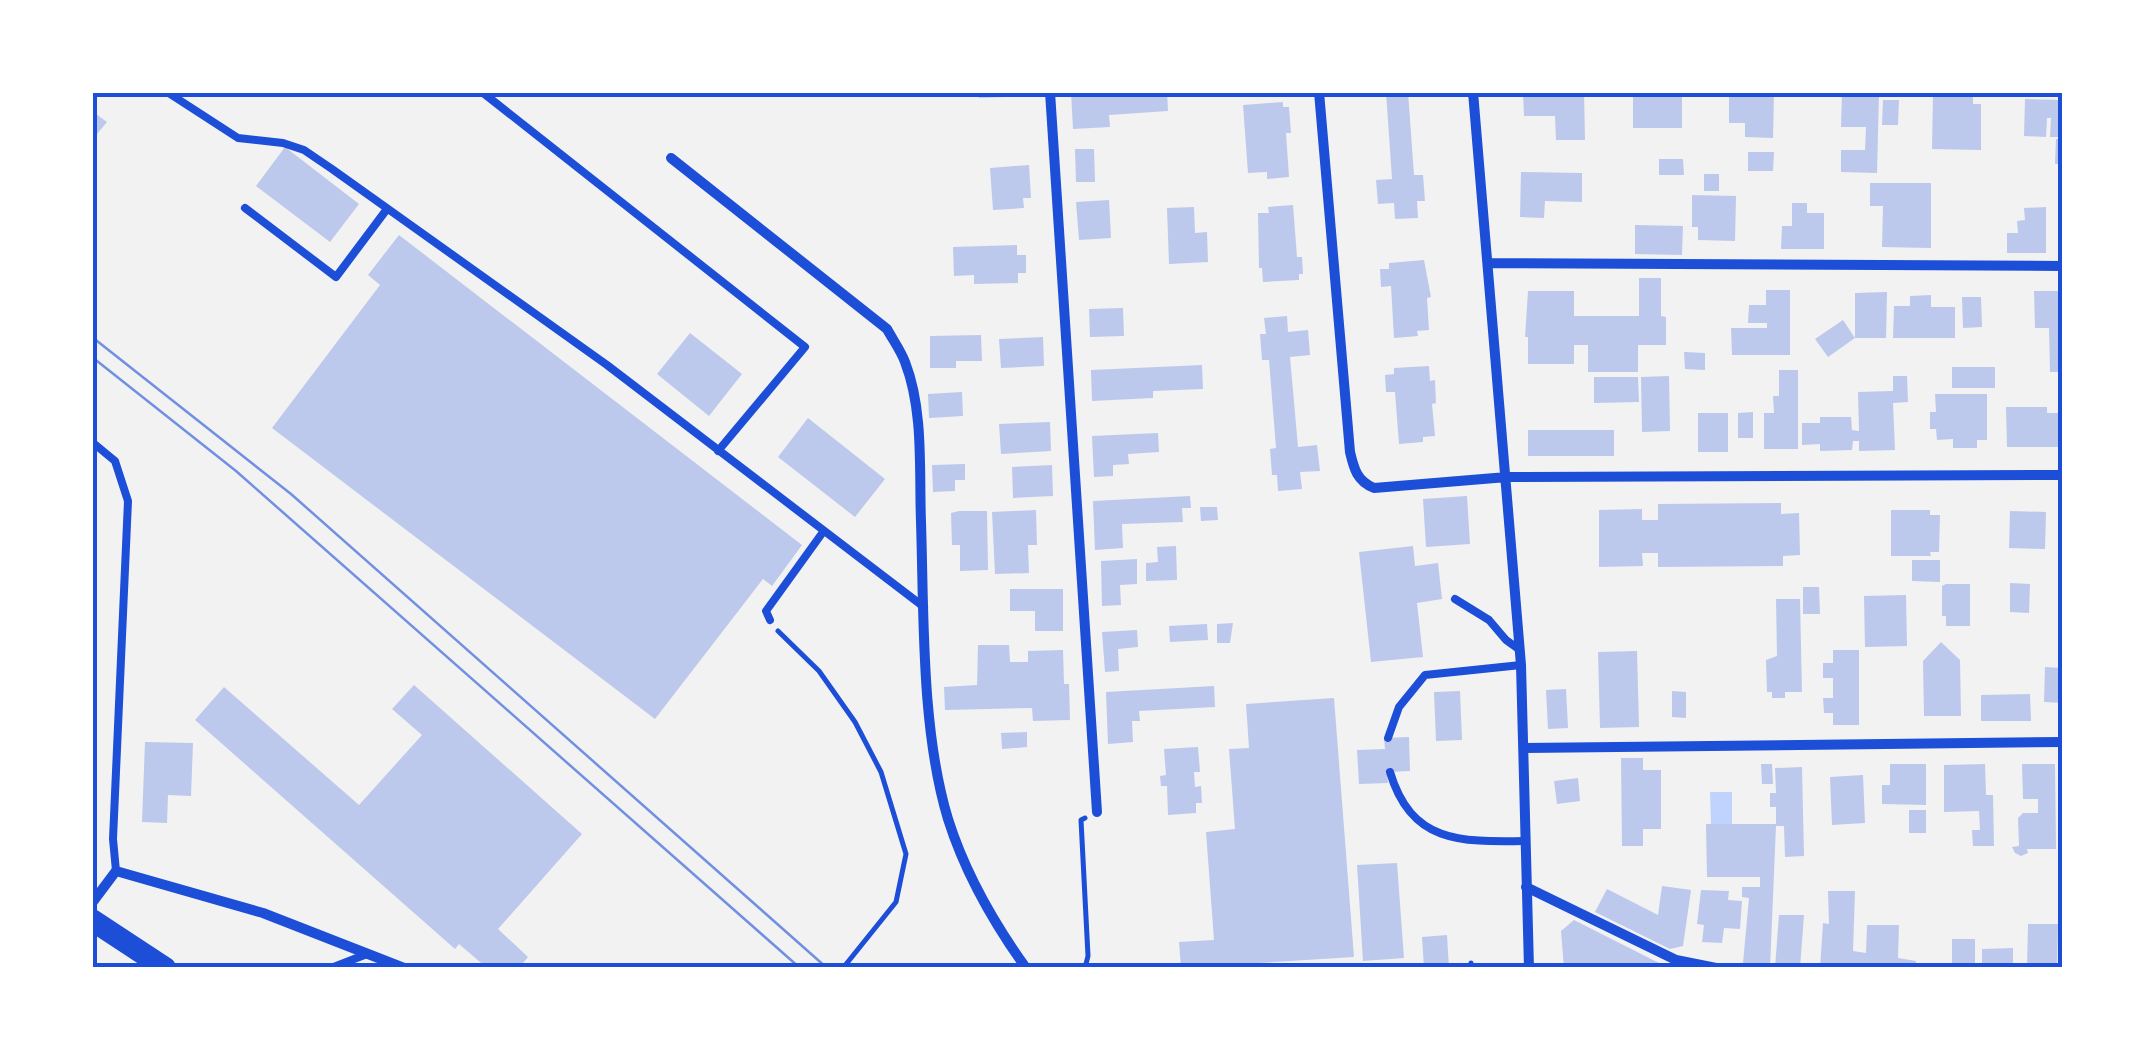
<svg xmlns="http://www.w3.org/2000/svg" width="2155" height="1060" viewBox="0 0 2155 1060" font-family="Montserrat,sans-serif">
<style>
.water{fill:#bfd3fe}
.building{fill:#bdc9ec}
.lines{fill:none;stroke-linecap:round;stroke-linejoin:round}
.path{stroke:#1d4ed8;stroke-width:5}
.service{stroke:#1d4ed8;stroke-width:8}
.minor{stroke:#1d4ed8;stroke-width:10}
.primary{stroke:#1d4ed8;stroke-width:22}
.tram{stroke:#7290e2;stroke-width:2.5}
.neatline{fill:none;stroke:#1d4ed8;stroke-width:4}
</style>
<rect width="100%" height="100%" fill="#f2f2f2"/>
<path class="water" d="M1710,792H1732V824H1711Z"/>
<path class="building" d="M978,92H1027V96L979,98Z
M1071,92H1167L1168,111L1109,115L1110,127L1073,129Z
M1386,92H1408L1414,175H1423L1425,201H1417L1418,218L1395,219L1394,203L1378,204L1376,180L1392,179Z
M1523,92H1584L1585,140H1556L1555,116H1524Z
M1682,92V128H1633V93Z
M1746,92H1774L1773,138L1745,137V123H1729V96H1746Z
M1842,93L1879,94L1877,173L1841,172V150H1865L1866,127H1841Z
M1933,94L1973,95V104H1981V150L1932,149Z
M2025,99L2062,100V137H2050L2051,118H2047L2046,137L2024,136Z
M1883,100H1899L1898,125H1882Z
M1283,102V107H1289L1291,133H1286L1289,177L1267,179V172L1248,173L1243,105Z
M92,111L107,122L92,140Z
M2056,139H2062V164H2055Z
M285,147L359,204L330,242L256,186Z
M1075,149H1094L1095,182H1076Z
M1748,152H1774L1773,171H1748Z
M1659,159H1683L1684,175H1659Z
M1029,165L1031,198H1023L1024,208L993,210L990,168Z
M1521,172L1582,173V202L1545,201L1544,218L1520,217Z
M1704,174H1719V191H1704Z
M1870,183H1931V248L1882,247L1883,206H1870Z
M1692,195L1736,196L1735,241L1698,240V227H1692Z
M1109,200L1111,238L1079,240L1076,202Z
M1792,203H1807V213H1824V249H1781L1782,226H1792Z
M1293,205L1297,257H1302L1303,274H1299V280L1263,282L1262,268H1259L1258,213H1269L1268,207Z
M1194,207L1195,233L1207,232L1208,262L1169,264L1167,208Z
M2046,207V253H2007V233H2018L2017,221L2025,220L2024,208Z
M1635,225L1683,226L1682,255L1635,254Z
M399,235L802,545L772,586L763,579L655,719L272,428L380,285L368,275Z
M1017,245V255H1026V273H1018V283L974,284V275L954,276L953,247Z
M1424,260L1431,297L1427,298L1429,330L1417,331L1418,336L1394,338L1391,286L1381,287L1380,269H1389V263Z
M1639,278H1661V316L1666,317V345H1638V372H1588V345H1574V364H1528V337H1525L1528,291H1574V316H1639Z
M1766,290H1790V355H1732L1731,328H1767V323H1748L1749,305H1766Z
M2034,291H2062V372H2050L2049,328H2035Z
M1887,292L1886,338H1855V293Z
M1931,295V307H1955V338H1893L1894,306H1910V296Z
M1962,297H1981L1982,327L1963,328Z
M1123,308L1124,336L1090,337L1089,309Z
M1287,316L1288,332L1308,330L1310,355L1290,357L1298,447L1317,445L1320,471L1300,472L1302,489L1278,491L1277,475H1272L1270,449L1276,448L1269,360H1262L1260,334H1266L1264,318Z
M1843,320L1855,338L1828,357L1815,339Z
M690,333L742,374L709,416L657,374Z
M981,335L982,361H956V368H930V336Z
M1043,337L1044,366L1001,368L999,339Z
M1684,352L1705,353V370L1685,369Z
M1202,365L1203,389L1153,391V398L1092,401L1091,370Z
M1429,366L1430,381L1435,380L1436,403L1432,404L1435,436L1423,437V442L1399,444L1395,392H1386L1385,375L1394,374V368Z
M1952,367H1995V388H1952Z
M1779,370H1798V449H1764V413H1774L1773,396H1779Z
M1669,376L1670,431L1642,432L1641,377Z
M1893,376H1907L1908,402L1893,403L1895,450L1859,451V441H1853L1852,450L1820,451V444L1802,445V423H1820V417H1851L1852,430L1859,431L1858,392L1893,391Z
M1594,377H1638L1639,402L1594,403Z
M962,392L963,416L929,418L928,394Z
M1935,394H1987V440H1977V448H1953V439L1937,440L1936,429H1930V412H1936Z
M2006,407H2047V413H2062V447H2007Z
M1753,412V438H1738V413Z
M1698,413H1728V452H1698Z
M808,418L885,479L855,517L778,457Z
M1050,422L1051,451L1001,454L999,424Z
M1528,430H1614V456H1528Z
M1158,433L1159,452L1128,454L1129,464L1113,465V476L1094,477L1092,436Z
M965,464V480H955V491L933,492L932,465Z
M1052,465L1053,496L1013,498L1012,467Z
M1190,496L1191,508H1182L1183,522L1122,524L1123,548L1095,550L1093,501Z
M1467,496L1470,544L1426,547L1423,499Z
M1781,503V514L1799,513L1800,555L1783,556V566L1658,567V553H1642L1643,566L1599,567V510L1642,509V520H1658V504Z
M1200,507H1217L1218,520L1201,521Z
M1036,510L1037,545H1028L1029,573L995,574L992,512Z
M1891,510H1930V515H1940L1939,552H1930L1931,556H1891Z
M959,511H987L988,570L960,571V545H952L951,513Z
M2010,511L2046,512L2045,549L2009,548Z
M1176,546L1177,580L1146,581V563L1158,562L1157,547Z
M1413,546L1415,566L1438,563L1442,599L1417,603L1423,657L1371,662L1359,552Z
M1137,559V584L1120,585L1121,605L1102,606L1101,561Z
M1912,560H1940V582L1912,581Z
M2010,583L2030,584L2029,613L2010,612Z
M1946,584H1970V626H1946V616H1942V586Z
M1803,587H1819L1820,614H1803Z
M1010,589H1063V631H1035V611H1010Z
M1906,595L1907,646L1865,647L1864,596Z
M1776,599H1800L1802,692H1785V698H1772V692H1767L1766,660L1777,656Z
M1233,623L1230,643H1217V624Z
M1207,624L1208,640L1170,642L1169,626Z
M1137,630L1138,647L1118,649L1119,671L1105,672L1102,632Z
M1941,642L1960,660L1961,716H1924L1923,661Z
M978,645H1009L1010,662H1028V651L1063,650L1064,684H1069L1070,720L1033,721L1032,708L945,710L944,687L977,685Z
M1833,650H1859V725H1833V713H1824L1823,698H1833V678H1823V663H1833Z
M1637,651L1639,727L1600,728L1598,652Z
M2045,667L2062,668V703L2044,702Z
M414,685L582,834L498,929L528,957L519,968H487L459,944L455,949L195,720L224,687L359,805L422,735L392,709Z
M1214,686L1215,707L1139,711L1140,721H1132L1133,742L1108,744L1106,692Z
M1566,689L1568,728L1548,729L1546,690Z
M1460,691L1462,740L1436,741L1434,692Z
M1672,691L1686,692V718L1672,717Z
M2030,694L2031,721H1981V695Z
M1334,698L1354,957L1181,968L1179,942L1214,940L1206,832L1235,829L1229,749L1249,748L1246,704Z
M1027,732V747L1002,749L1001,733Z
M1409,737L1410,771L1387,772L1388,783L1359,784L1357,750L1385,749L1384,738Z
M145,742L193,743L191,796L168,795L167,823L142,822Z
M1198,747L1200,772H1194L1195,787L1201,786L1202,803H1196V813L1168,815L1167,786H1161L1160,776L1166,775L1164,749Z
M1621,758H1643V770H1661V829H1643V846H1622Z
M1761,764H1772L1773,784H1762Z
M1890,764H1926V805L1882,804V785H1890Z
M1985,764L1986,795H1993L1994,846H1973L1972,830H1980L1979,811L1944,812V765Z
M2022,764H2055L2056,849H2027L2028,853L2021,856L2015,853L2012,847L2019,846L2018,818L2023,813H2038V799H2023Z
M1802,767L1804,856L1785,857L1784,826H1776L1770,968L1743,963L1749,898L1742,897V887H1760V877H1707L1706,824H1776V807H1770V793H1776L1775,768Z
M1863,775L1865,823L1832,825L1830,777Z
M1578,778L1580,801L1557,804L1554,781Z
M1909,810H1926V833H1909Z
M1397,863L1404,958L1363,961L1357,865Z
M1662,886L1691,890L1683,946L1670,949L1595,912L1607,889L1658,915Z
M1701,890L1729,891L1728,900L1742,901L1740,929L1724,928L1722,943L1702,942L1704,925L1697,924Z
M1828,891H1855L1853,951L1866,953L1867,925H1899L1898,958L1916,961L1915,968H1820L1823,923L1829,924Z
M1779,915H1804L1800,968H1775Z
M1574,920L1661,964L1663,968H1605L1598,964L1599,968H1564L1561,931Z
M2028,924H2058L2057,968H2027Z
M1447,935L1449,968H1424L1422,937Z
M1952,939H1975V968H1952Z
M2013,948V968H1982V949Z"/>
<g class="lines">
<path class="path" d="M778,631L819,671L855,722L881,772L906,854L896,902L843,968
M1085,818L1081,820L1088,956L1085,968
M1471,968V963"/>
<path class="service" d="M167,92L238,138L283,143L304,150L332,169L607,365L924,607
M482,92L805,347L718,451
M245,208L336,277L387,209
M92,442L115,461L128,501L113,839L116,871
M1455,599L1489,620L1506,640L1520,650
M770,620L766,611L823,532
M1388,738L1399,707L1425,675L1521,665
M1390,772C1411,843 1460,842 1525,841
M331,968L367,954"/>
<path class="minor" d="M1050,92L1097,812
M1319,92L1350,452C1354,469 1357,481 1374,488L1507,477L2062,475
M1473,92L1521,665L1529,968
M671,158L887,329C893,340 901,351 905,362C924,411 919,471 921,522C924,615 921,730 948,819C965,873 993,922 1026,968
M1488,263L2062,266
M1524,748L2062,742
M1526,887L1676,960L1716,968
M92,903L116,871L263,913L404,968"/>
<path class="primary" d="M92,920L165,968"/>
<path class="tram" d="M92,337L291,494L827,968
M92,357L236,471L800,968"/>
</g>
<rect width="2155" height="1060" fill="none" stroke="#ffffff" stroke-width="190"/>
<rect x="95" y="95" width="1965" height="870" class="neatline"/>
</svg>
